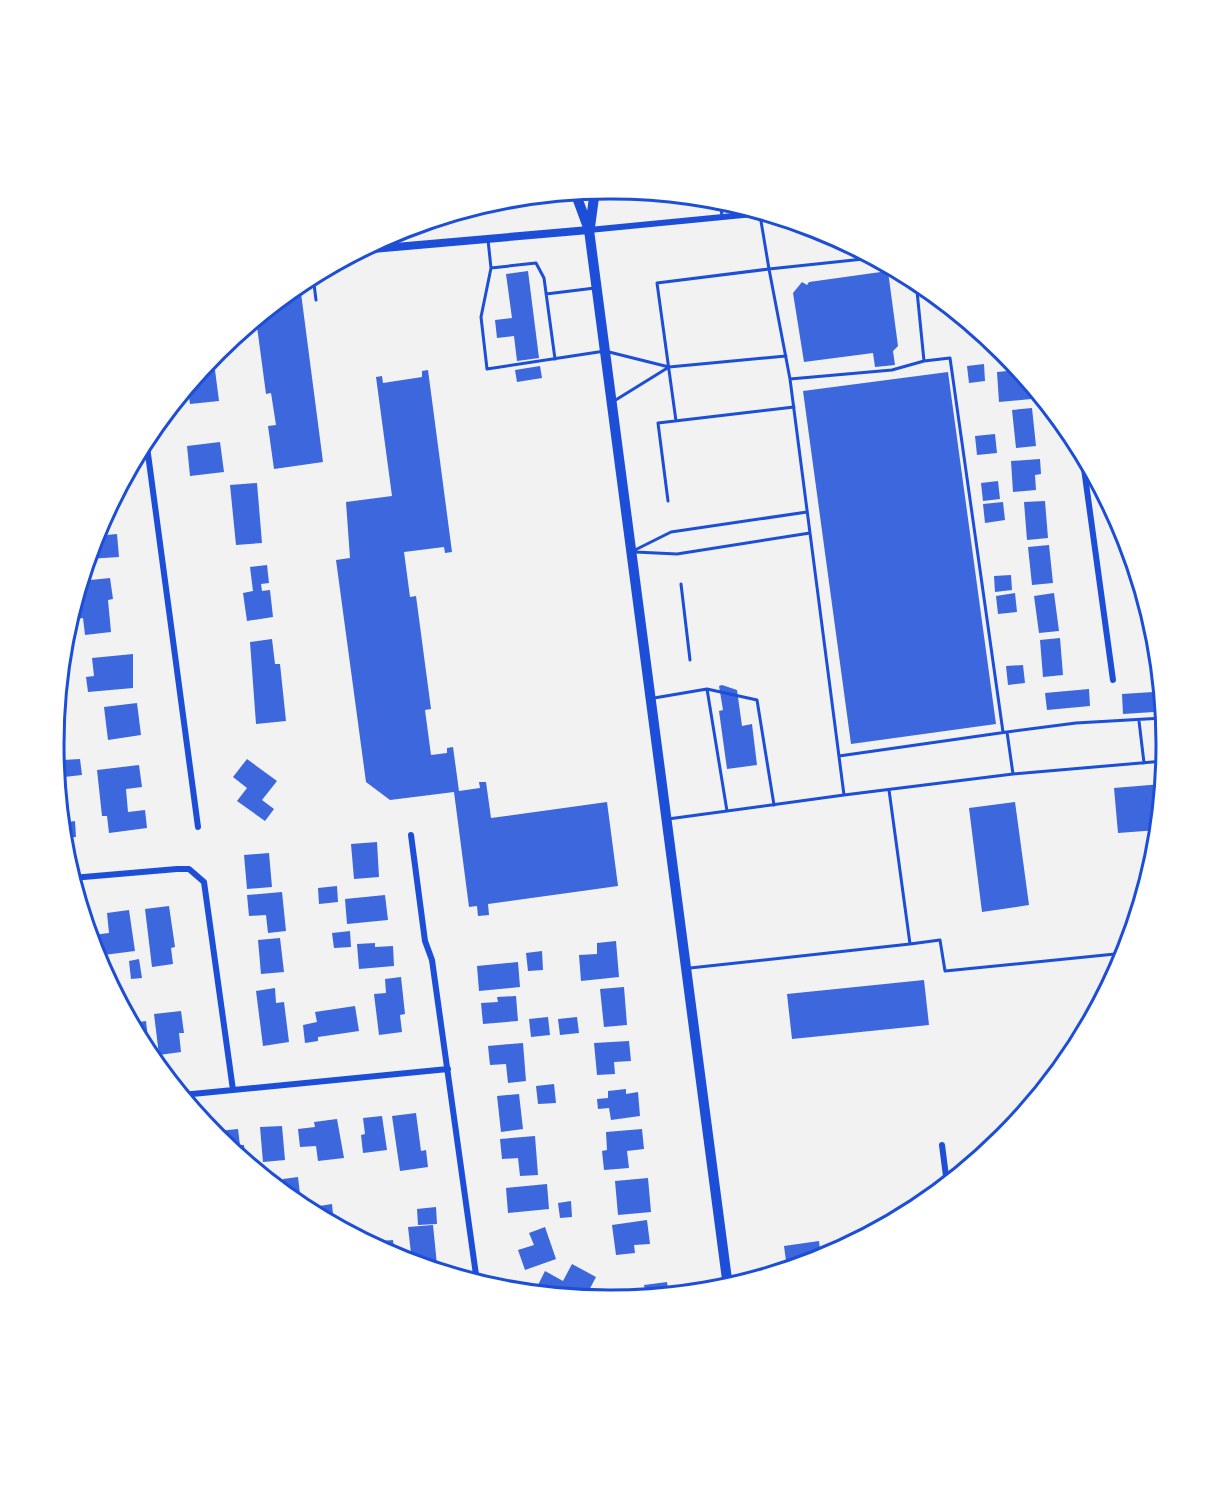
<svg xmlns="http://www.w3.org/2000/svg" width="1220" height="1489" viewBox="0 0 1220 1489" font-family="'IBM Plex Serif',serif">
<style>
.building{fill:#3d67dc}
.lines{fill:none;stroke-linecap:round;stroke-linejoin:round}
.service{stroke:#1d4ed8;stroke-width:3}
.minor{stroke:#1d4ed8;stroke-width:6}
.tertiary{stroke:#1d4ed8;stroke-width:8}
.primary{stroke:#1d4ed8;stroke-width:10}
.rim{fill:none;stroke:#1d4ed8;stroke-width:3}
</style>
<rect width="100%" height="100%" fill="#f2f2f2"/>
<path class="building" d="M528,271L539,358L517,361L514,336L497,338L495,320L512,318L506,274Z
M888,271L898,346L893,351L895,365L875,367L873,353L804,362L793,293L802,282L807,285L809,282Z
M301,293L323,462L274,469L268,426L276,425L271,393L266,394L256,319L285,295Z
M984,364L985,381L969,383L967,366Z
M540,366L542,378L517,382L515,370Z
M215,370L219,401L190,404L189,397L178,398L200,372Z
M428,370L452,552L445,553L444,547L404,552L410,597L416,596L431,709L425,710L431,755L447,753V748L453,747L459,791L480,788L479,782H486L491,818L607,802L618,886L488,904L489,915L478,916L477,906L469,907L454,792L390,800L366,782L336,560L350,558L346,502L392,496L376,377L382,376L383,383L422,377V371Z
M1019,370L1023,376L1024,384H1030L1031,399L999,402L997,372Z
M948,372L996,724L851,744L803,391Z
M1032,408L1036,446L1016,448L1012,410Z
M995,434L997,453L977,455L975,436Z
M220,442L224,472L190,476L187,446Z
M1040,459L1041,474L1035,475L1036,490L1013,492L1011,461Z
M998,481L1000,499L983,501L981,483Z
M257,483L262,543L236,545L230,485Z
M1045,501L1048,538L1027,540L1024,502Z
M1003,502L1005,520L985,523L983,504Z
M117,534L119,557L88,559L95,536Z
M1049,545L1053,583L1032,585L1028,547Z
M267,565L269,583L261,584L262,591L270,590L273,617L247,621L243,593L253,591L250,567Z
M1011,575L1012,590L995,592L994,576Z
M110,578L113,599L108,600L111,632L85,635L83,618L72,620V613L75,603L82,602L81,581Z
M1015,593L1017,612L998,614L996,596Z
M1054,593L1059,631L1039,633L1034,596Z
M1060,638L1063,675L1043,677L1040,640Z
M272,639L275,664H280L286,721L256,724L250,642Z
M133,654V688L88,692L86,677L94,676L92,658Z
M1023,665L1025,683L1008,685L1006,666Z
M722,685L737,690L742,726L752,724L757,765L727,769L719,711L723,710L719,686Z
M1089,689L1090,706L1047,710L1045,693Z
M1153,692L1154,712L1123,714L1122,694Z
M137,703L141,735L108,740L104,707Z
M80,759L82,775L64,777L63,760Z
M247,759L277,781L262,800L274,809L265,821L237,801L247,788L233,777Z
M139,765L142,787L126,789L128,812L145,810L147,828L109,833L107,816H102L97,770Z
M1162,784L1158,830L1118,833L1114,788Z
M1015,802L1029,905L982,912L969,808Z
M75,821L76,837L63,838L62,823Z
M377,842L379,877L354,879L351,844Z
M269,853L272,887L247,889L244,855Z
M337,886L338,902L319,904L318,888Z
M282,892L286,931L268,933L266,915L249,916L247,895Z
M385,895L388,920L347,924L345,899Z
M169,906L175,947L171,948L173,964L152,967L145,909Z
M129,910L135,951L96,956L93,935L109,933L107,913Z
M350,931L351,947L334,948L332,933Z
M280,938L284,972L261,974L258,940Z
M616,941L619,977L581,981L579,955L597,954V943Z
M375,943V947L393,946L394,966L359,969L357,944Z
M542,951L543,970L528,971L526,953Z
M139,959L142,978L131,979L129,961Z
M518,962L520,987L479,991L477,966Z
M401,977L405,1014L400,1015L402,1032L379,1035L374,994L386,993L385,979Z
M924,980L929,1025L792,1039L787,994Z
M624,987L627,1025L604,1027L600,989Z
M275,988L276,1003L284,1002L289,1042L263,1046L256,991Z
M516,996L518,1021L483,1024L481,1003L498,1002L497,997Z
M355,1006L359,1031L318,1037V1041L305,1043L303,1025L317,1022L315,1012Z
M181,1011L184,1033H179L181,1052L159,1055L154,1014Z
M548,1017L550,1035L531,1037L529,1019Z
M577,1017L579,1033L560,1035L558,1019Z
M146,1021L150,1056L131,1023Z
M629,1041L631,1061L614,1062L615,1074L597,1075L594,1043Z
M523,1043L526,1081L508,1083L506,1064L490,1065L488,1046Z
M554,1084L556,1103L538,1104L536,1086Z
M626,1089V1094L638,1092L640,1116L611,1120L609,1108L598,1109L597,1099L608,1098V1091Z
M519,1094L523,1129L501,1132L497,1096Z
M416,1113L421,1151L426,1150L428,1167L400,1171L392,1116Z
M382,1116L387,1150L363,1153L361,1135L365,1134L363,1118Z
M337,1119L344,1158L318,1161L316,1146L300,1147L298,1129L315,1127L314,1122Z
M282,1126L285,1160L263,1162L260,1127Z
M238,1129L240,1145H244L246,1162L219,1139L218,1131Z
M642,1129L644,1149L627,1151L629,1168L604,1170L602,1151L607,1150L606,1132Z
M535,1136L538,1175L520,1176L518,1158L502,1159L500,1139Z
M298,1177L300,1194L288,1196L284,1193L283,1179Z
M648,1178L651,1212L618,1215L615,1181Z
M547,1184L549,1209L508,1213L506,1188Z
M571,1201L572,1217L560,1218L558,1203Z
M332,1204L334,1224L313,1213V1207Z
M436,1207L437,1224L418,1225L417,1209Z
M647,1220L650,1244L634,1245L635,1253L616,1255L612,1225Z
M433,1225L437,1265L424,1266L412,1262L408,1227Z
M545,1227L556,1259L525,1270L518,1250L534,1245L529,1233Z
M393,1240L395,1257L367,1242Z
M819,1241L821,1259L787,1268L784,1246Z
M572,1264L596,1277L585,1298L546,1294L536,1289L545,1271L563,1281Z
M667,1282L669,1295L646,1297L644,1285Z"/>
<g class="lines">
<path class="service" d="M720,200L722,216
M760,215L769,269L873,258
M488,240L491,268L481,317L487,369L605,351L669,367L786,356
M491,268L536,263L544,278L555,359
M313,276L316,300
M916,281L924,361
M546,294L595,288
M790,379L892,370L924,361L950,358L1003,732
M614,401L669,367
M668,501L658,423L794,407
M635,550L671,532L807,512
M635,552L677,554L810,533
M681,584L690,660
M707,689L727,811
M654,698L707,689L757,700L774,805
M1139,721L1144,763
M1007,732L1076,723L1163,718
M839,756L1007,732L1013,774L844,795
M1013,774L1164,761
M668,819L844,795L790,379L769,269L657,283L676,421
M910,944L940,940L945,971L1125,953
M690,968L910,944L889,790"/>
<path class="minor" d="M589,230L765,213
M146,439L198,827
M1082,454L1113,680
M411,835L425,941L432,960L477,1282
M72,878L177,869H189L204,882L233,1090
M182,1095L448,1069
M942,1145L947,1184"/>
<path class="tertiary" d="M361,250L589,230"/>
<path class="primary" d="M575,192L589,230L728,1287
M590,227L595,190"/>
</g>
<path d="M0 0H1220V1489H0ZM609 199H611A545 545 0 0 1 1156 744V745A545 545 0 0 1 611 1290H609A545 545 0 0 1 64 745V744A545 545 0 0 1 609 199Z" fill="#fff" fill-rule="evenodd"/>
<path class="rim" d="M609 199H611A545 545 0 0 1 1156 744V745A545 545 0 0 1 611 1290H609A545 545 0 0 1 64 745V744A545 545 0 0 1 609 199Z"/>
</svg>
